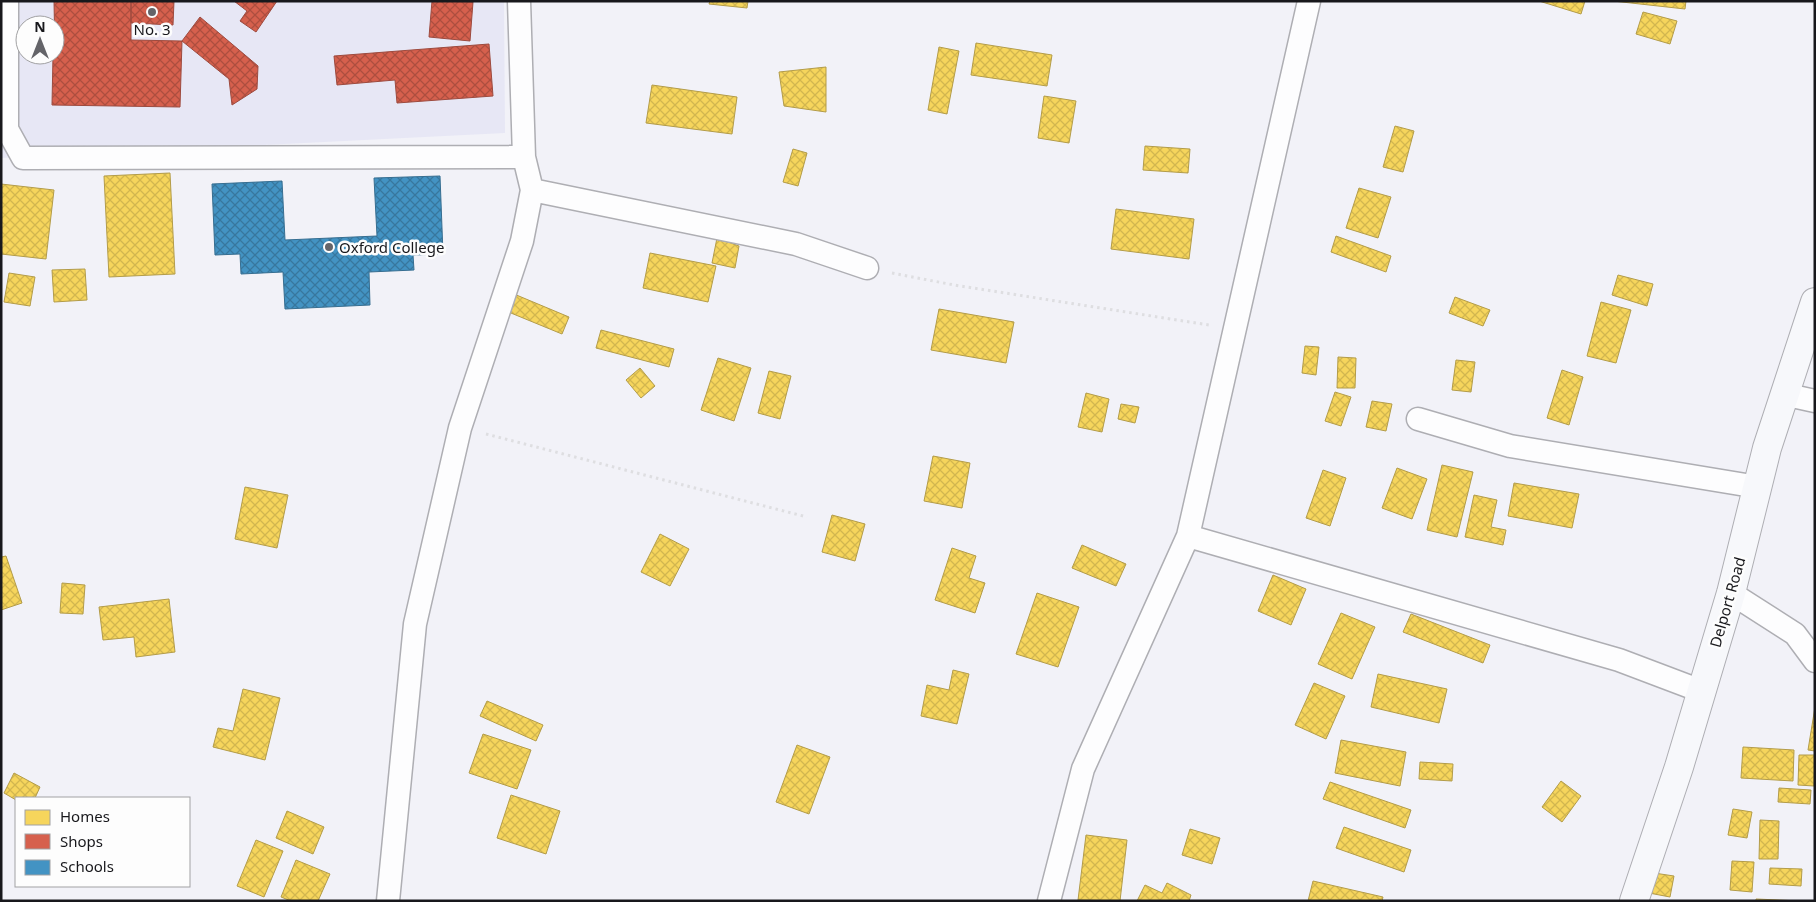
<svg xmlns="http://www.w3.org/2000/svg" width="1816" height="902" viewBox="0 0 1816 902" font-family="'Noto Sans',sans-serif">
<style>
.built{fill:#e7e7f5;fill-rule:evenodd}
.homes{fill:url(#homes-cross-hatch);stroke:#b39c49}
.shops{fill:url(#shops-cross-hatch);stroke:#9d4a3e}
.schools{fill:url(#schools-cross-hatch);stroke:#366e91}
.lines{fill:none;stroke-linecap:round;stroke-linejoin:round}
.street-casing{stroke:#aeaeb3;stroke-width:25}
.secondary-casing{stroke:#aeaeb3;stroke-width:30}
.path{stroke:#dedee1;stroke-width:3;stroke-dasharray:2.5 4;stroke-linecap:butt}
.street{stroke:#fdfdfe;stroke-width:22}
.secondary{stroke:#f7f8fb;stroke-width:28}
.poi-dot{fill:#646469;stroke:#fdfdfd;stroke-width:2}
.labels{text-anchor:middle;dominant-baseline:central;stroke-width:5;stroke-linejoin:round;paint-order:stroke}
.poi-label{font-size:15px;fill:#18181c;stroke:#fdfdfd}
.street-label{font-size:15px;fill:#18181c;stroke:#fdfdfd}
</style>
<defs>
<pattern id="homes-cross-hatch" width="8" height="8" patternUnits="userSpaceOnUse" patternTransform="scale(1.25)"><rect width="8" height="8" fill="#f6d55c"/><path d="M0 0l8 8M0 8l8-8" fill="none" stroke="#d2b64f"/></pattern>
<pattern id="shops-cross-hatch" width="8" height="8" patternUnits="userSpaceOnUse" patternTransform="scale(1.25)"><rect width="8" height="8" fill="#d6604d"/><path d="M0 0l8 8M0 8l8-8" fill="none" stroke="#ad4e3f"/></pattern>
<pattern id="schools-cross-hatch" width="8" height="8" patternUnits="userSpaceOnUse" patternTransform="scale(1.25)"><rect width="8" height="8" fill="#4393c3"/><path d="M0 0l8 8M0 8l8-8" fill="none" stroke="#37779e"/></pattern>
</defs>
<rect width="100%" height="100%" fill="#f2f2f8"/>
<path class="built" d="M1,1H504L505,133L1,158ZM25,25H55V55H25Z"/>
<path class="homes" d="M710,1H748L747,8L709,4Z
M1539,1H1585L1581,14Z
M1613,1H1686L1685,9Z
M1643,12L1677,21L1670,44L1636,34Z
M976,43L1052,55L1047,86L971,75Z
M939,47L959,51L947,114L928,110Z
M826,67V112L784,106L779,72Z
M652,85L737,97L732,134L646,123Z
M1044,96L1076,101L1069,143L1038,138Z
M1395,126L1414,131L1403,172L1383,167Z
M1145,146L1190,149L1188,173L1143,170Z
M793,149L807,153L798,186L783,182Z
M170,173L175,274L109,277L104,176Z
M1,184L54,190L46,259L1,254Z
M1359,188L1391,197L1378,238L1346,228Z
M1116,209L1194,219L1189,259L1111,249Z
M1336,236L1391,256L1386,272L1331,252Z
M717,238L739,246L735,268L712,263Z
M650,253L716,266L708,302L643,288Z
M85,269L87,300L54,302L52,270Z
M9,273L35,277L30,306L4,302Z
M1618,275L1653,284L1647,306L1612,295Z
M514,294L569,317L562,334L506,311Z
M1455,297L1490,310L1483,326L1449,313Z
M1601,302L1631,310L1616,363L1587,356Z
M939,309L1014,322L1006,363L931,350Z
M601,330L674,349L669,367L596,348Z
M1305,346L1319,347L1316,375L1302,373Z
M1338,357L1356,358L1355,388H1337Z
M718,358L751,368L734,421L701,410Z
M1456,360L1475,362L1471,392L1452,390Z
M640,368L655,386L641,398L626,380Z
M1562,370L1583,377L1569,425L1547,418Z
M769,371L791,376L780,419L758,413Z
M1335,392L1351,397L1341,426L1325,421Z
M1086,393L1109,399L1102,432L1078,427Z
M1372,401L1392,404L1386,431L1366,427Z
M1121,404L1139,407L1135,423L1118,419Z
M933,456L970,463L962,508L924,501Z
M1442,465L1473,472L1457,537L1427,530Z
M1397,468L1427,479L1412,519L1382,508Z
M1323,470L1346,478L1330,526L1306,518Z
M1514,483L1579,494L1572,528L1508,516Z
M245,487L288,495L277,548L235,539Z
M1474,495L1497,500L1491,527L1506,530L1503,545L1465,537Z
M832,515L865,524L855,561L822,552Z
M660,534L689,549L670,586L641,572Z
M1082,545L1126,564L1116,586L1072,568Z
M952,548L976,556L969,578L985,583L975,613L935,600Z
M6,556L22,603L1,610V557Z
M1273,575L1306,589L1291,625L1258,611Z
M62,583L85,585L83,614L60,613Z
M1037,593L1079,607L1058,667L1016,654Z
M169,599L175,652L136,657L134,637L103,640L99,607Z
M1341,613L1375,627L1352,679L1318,664Z
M1411,614L1490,645L1483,663L1403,632Z
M953,670L969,674L957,724L921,716L927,685L949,690Z
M1378,674L1447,689L1439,723L1371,707Z
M1314,683L1345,696L1326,739L1295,725Z
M243,689L280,698L265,760L213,747L218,728L233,731Z
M487,701L543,725L536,741L480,716Z
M1815,707V751L1808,750Z
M483,734L531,750L517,789L469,773Z
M1341,740L1406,752L1400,786L1335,773Z
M797,745L830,757L809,814L776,802Z
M1743,747L1794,750L1793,781L1741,778Z
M1799,755H1815L1814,786L1798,785Z
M1420,762L1453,764L1452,781L1419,779Z
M14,773L40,787L35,798L16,800L4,793Z
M1561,781L1581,796L1562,822L1542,807Z
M1330,782L1411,810L1405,828L1323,799Z
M1779,788L1811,790L1810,804L1778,802Z
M511,795L560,811L546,854L497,838Z
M1733,809L1752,812L1747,838L1728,835Z
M287,811L324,827L313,854L276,838Z
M1760,820L1779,821L1778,859H1759Z
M1344,827L1411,850L1404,872L1336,848Z
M1190,829L1220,838L1212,864L1182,855Z
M1086,835L1127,840L1120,901L1078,900Z
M256,840L283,851L264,897L237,886Z
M296,860L330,874L318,901H291L281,897Z
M1732,861L1754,862L1752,892L1730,890Z
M1770,868L1802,869L1801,886L1769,884Z
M1654,873L1674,876L1670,897L1649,893Z
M1313,881L1383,897L1382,901H1308Z
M1167,883L1191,895L1189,901H1137L1145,885L1162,893Z
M1756,899L1800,901H1756Z"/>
<path class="shops" d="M54,1H131V40L182,41L180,107L52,105L53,55H55Z
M131,1H174L173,25L131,23Z
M234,1H277L256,32L240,21L247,11Z
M432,1L473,2L470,41L429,37Z
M200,17L258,66L257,89L232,105L229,79L182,41Z
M489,44L493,96L397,103L395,80L337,85L334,56Z"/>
<path class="schools" d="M440,176L443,254L413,255L414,270L369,272L370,305L285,309L283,272L241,274L240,254L215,255L212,184L282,181L285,240L377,236L374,178Z"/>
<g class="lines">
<g class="street-casing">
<path id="street" d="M7,1V129L23,158L524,157
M532,190L796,244L867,268
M1783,394L1815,401
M1418,419L1510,446L1758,487
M1188,536L1619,660L1701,691
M1731,593L1795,634L1815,661
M388,901L415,624L460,428L522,241L532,190L524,157L519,1
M1049,901L1083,769L1188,536L1309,1"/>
</g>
<g class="secondary-casing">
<path id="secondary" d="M1634,901L1679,767L1731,593L1767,448L1815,302"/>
</g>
<path class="path" d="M892,273L954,285L1209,325
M486,434L807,517"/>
<use href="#street" class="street"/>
<use href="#secondary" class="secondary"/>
</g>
<g class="poi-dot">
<circle cx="152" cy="12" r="5"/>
<circle cx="329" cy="247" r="5"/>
</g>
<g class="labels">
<g class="poi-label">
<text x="152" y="29">No. 3</text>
<text x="339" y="247" text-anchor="start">Oxford College</text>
</g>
<g class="street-label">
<text transform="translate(1727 602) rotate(-74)">Delport Road</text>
</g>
</g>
<rect width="1816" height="902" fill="none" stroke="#18181c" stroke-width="5"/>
<rect x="15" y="797" width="175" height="90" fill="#fdfdfd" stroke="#a1a1a3"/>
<rect x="25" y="810" width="25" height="15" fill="#f6d55c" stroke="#a1a1a3"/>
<text x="60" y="822" font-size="15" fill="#18181c">Homes</text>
<rect x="25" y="834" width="25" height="15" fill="#d6604d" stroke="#a1a1a3"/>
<text x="60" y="847" font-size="15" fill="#18181c">Shops</text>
<rect x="25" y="860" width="25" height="15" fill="#4393c3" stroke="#a1a1a3"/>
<text x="60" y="872" font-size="15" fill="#18181c">Schools</text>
<g transform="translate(40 40)"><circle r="24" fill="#fdfdfd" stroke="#a1a1a3"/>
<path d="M0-4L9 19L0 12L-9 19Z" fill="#646469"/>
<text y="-8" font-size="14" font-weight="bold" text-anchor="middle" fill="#18181c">N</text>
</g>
</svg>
